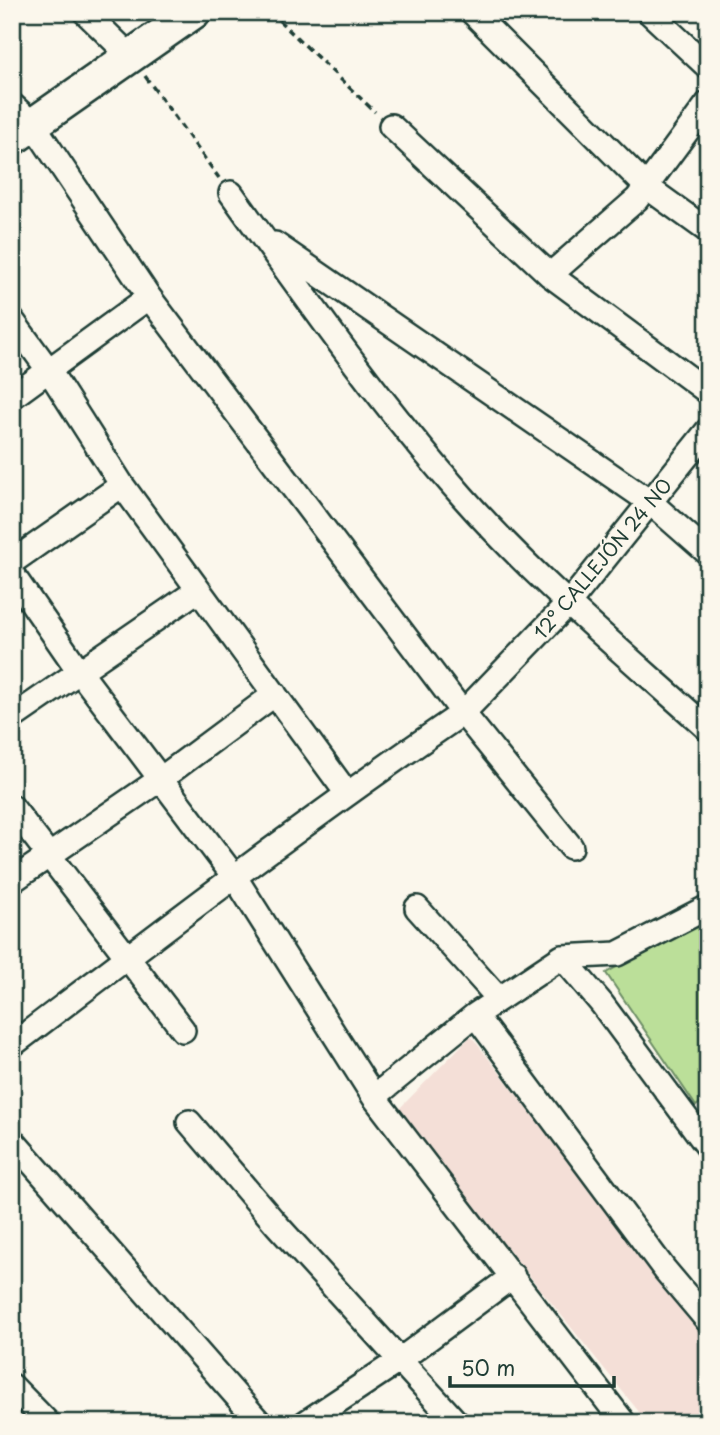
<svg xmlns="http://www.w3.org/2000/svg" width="720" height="1435" viewBox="0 0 720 1435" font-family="'Playpen Sans',sans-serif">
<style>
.built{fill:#f4dfd7}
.grass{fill:#bbdf99;stroke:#6d8e66;stroke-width:2}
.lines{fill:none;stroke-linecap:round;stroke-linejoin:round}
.street-casing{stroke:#1f3d34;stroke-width:28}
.secondary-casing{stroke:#1f3d34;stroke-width:37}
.path{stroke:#1f3d34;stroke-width:3.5;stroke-dasharray:7 5;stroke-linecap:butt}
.street{stroke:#fbf7ec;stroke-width:23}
.secondary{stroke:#fbf7ec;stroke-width:32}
.labels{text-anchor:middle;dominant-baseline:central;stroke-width:5;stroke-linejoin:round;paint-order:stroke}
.street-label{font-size:19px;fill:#1f3d34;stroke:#fbf7ec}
</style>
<rect width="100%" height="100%" fill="#fbf7ec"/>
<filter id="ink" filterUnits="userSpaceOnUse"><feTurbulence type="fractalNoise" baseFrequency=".0143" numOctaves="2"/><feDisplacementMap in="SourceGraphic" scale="14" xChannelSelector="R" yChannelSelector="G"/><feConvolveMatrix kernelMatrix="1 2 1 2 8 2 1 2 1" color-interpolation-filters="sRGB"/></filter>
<g filter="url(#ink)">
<path class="built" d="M471,1036L708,1341V1417L701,1423H648L397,1111Z"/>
<path class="grass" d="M708,915V1097L696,1106L606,973Z"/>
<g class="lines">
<g class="street-casing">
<path id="street" d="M85,12L130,56
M472,12L647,187L708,231
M649,12L708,67
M12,105L33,124L149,297L463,713C309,818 161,932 12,1045
M391,126L550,275L708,392
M231,193C305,296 378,401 462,496C536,580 625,654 708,729
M275,244L650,502L708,553
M550,275L637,199L708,103
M12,320L50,372L122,485L346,792
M12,397L149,297
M12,562L122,485
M12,574L79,671L236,879L374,1097L624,1423
M12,718L198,590
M12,807L183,1030
M571,847L463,713L569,603L708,430
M12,881L162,778L275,694
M417,908L499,999
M562,957L602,1004L708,1147
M475,1015L665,1270L708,1321
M374,1097L475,1015L562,957L617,954L708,907
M189,1122L276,1224L457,1423
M12,1140L260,1423
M12,1386L48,1423
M305,1423L400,1360L513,1276"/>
</g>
<g class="secondary-casing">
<path id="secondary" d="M12,139L194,12"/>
</g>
<path class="path" d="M270,12L375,112
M145,76L219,178"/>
<use href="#street" class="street"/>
<use href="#secondary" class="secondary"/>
</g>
</g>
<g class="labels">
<g class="street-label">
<text transform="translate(602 558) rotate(-50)">12° CALLEJÓN 24 NO</text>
</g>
</g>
<rect width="720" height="1435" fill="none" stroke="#fbf7ec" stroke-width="42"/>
<rect x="21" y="21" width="678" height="1393" fill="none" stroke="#1f3d34" stroke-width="2.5" filter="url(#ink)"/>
<path d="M450 1376v10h164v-10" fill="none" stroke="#1f3d34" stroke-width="3.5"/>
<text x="461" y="1376" font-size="21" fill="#1f3d34" stroke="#fbf7ec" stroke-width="5" paint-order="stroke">50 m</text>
</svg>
